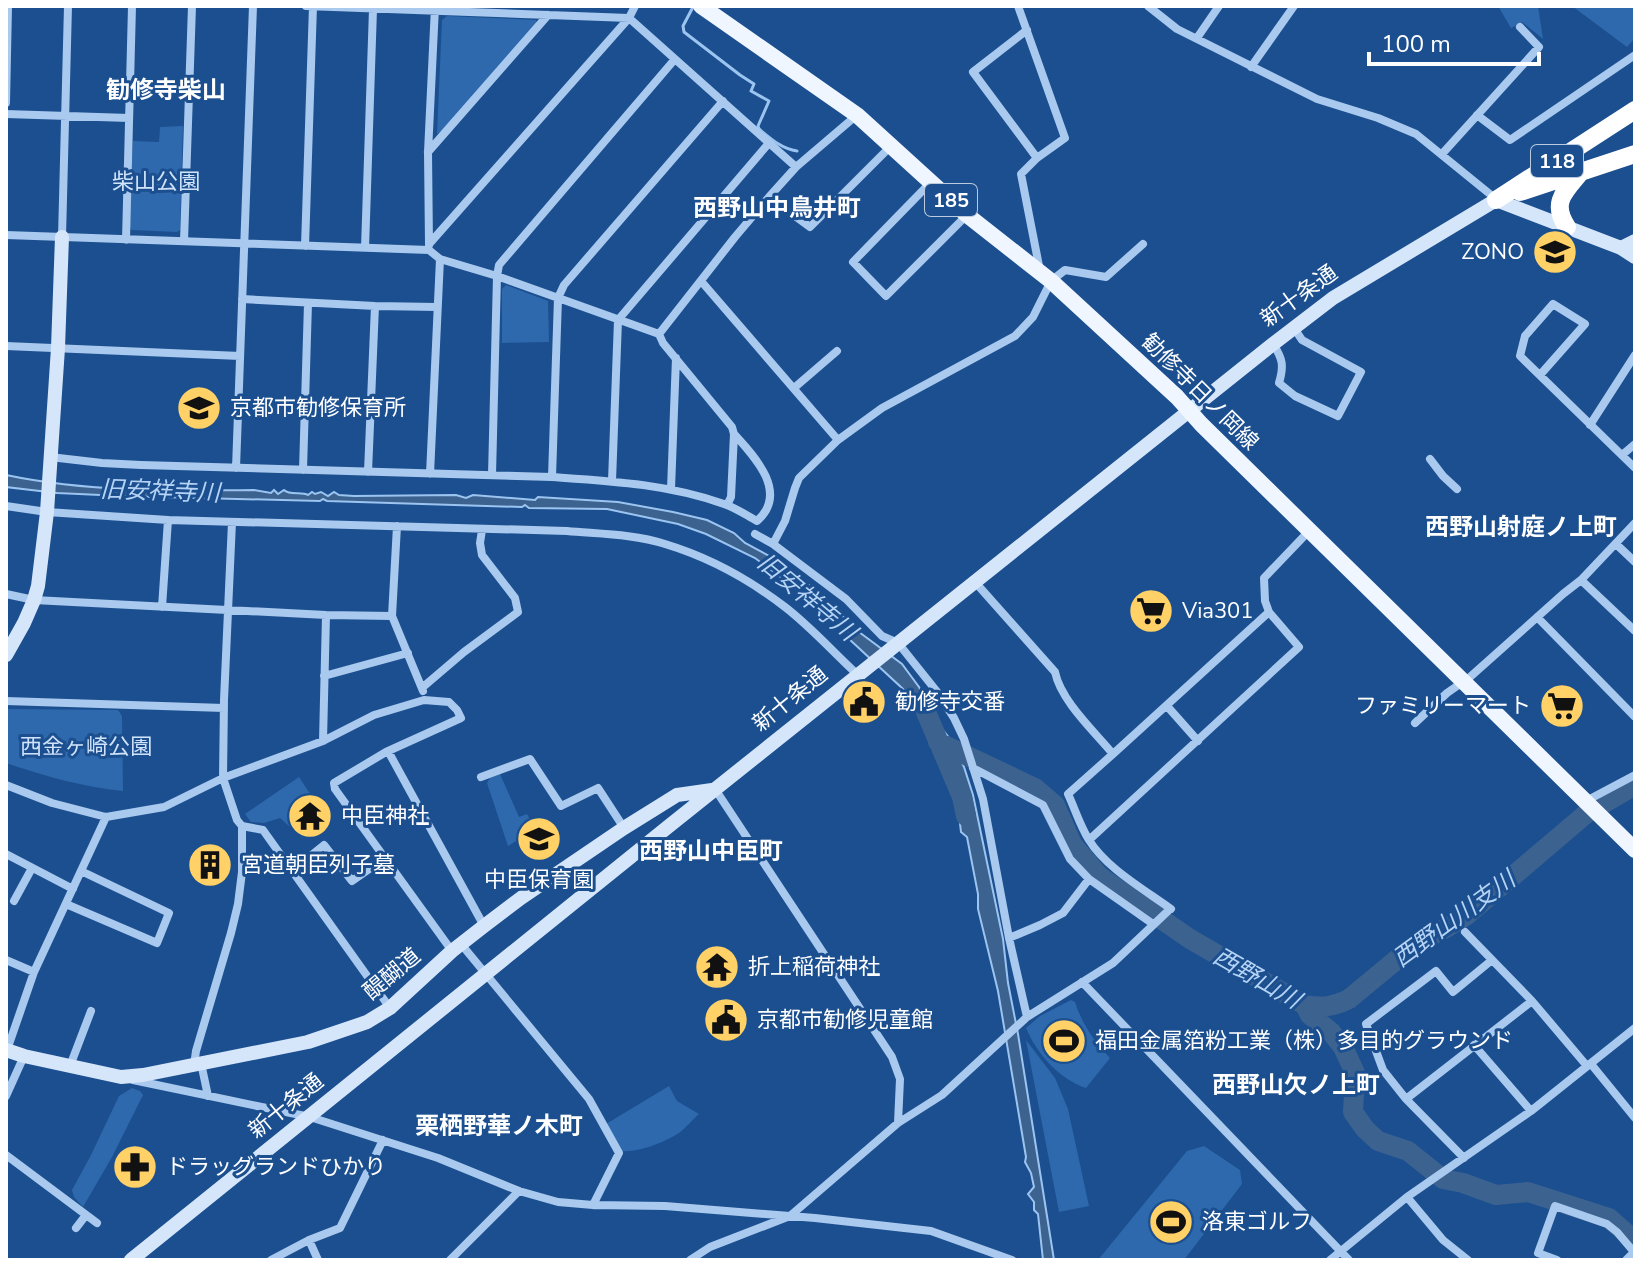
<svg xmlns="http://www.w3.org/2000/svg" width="1641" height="1266" viewBox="0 0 1641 1266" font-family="'Nunito Sans','Noto Sans JP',sans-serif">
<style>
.green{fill:#2e69ad}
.water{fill:#3c6290;stroke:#9cc4f0;stroke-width:2}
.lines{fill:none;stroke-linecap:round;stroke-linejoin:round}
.stream{stroke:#9cc4f0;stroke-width:3}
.river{stroke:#3c6290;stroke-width:20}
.street{stroke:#a9c9ee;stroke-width:8}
.secondary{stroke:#d6e6fa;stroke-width:14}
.primary{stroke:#f0f6ff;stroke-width:16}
.highway{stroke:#fff;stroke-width:18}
.labels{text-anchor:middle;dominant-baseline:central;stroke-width:6;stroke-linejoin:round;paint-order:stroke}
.shield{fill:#1b4f8f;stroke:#bbcadd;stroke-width:2}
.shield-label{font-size:20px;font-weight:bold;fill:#fff}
.park-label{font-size:22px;fill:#cfe3fa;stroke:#1b4f8f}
.poi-label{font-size:22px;fill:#fff;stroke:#1b4f8f;text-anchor:start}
.street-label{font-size:22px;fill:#fff;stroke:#1b4f8f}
.neighbourhood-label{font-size:24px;font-weight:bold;fill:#fff;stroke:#1b4f8f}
.water-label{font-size:24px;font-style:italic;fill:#b5d3f5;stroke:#1b4f8f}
</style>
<rect width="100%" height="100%" fill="#1b4f8f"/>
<path class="green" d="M1498,6H1538L1543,39L1522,22L1511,28Z
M1572,6H1635V38L1627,47Z
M447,16L536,20L537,23L446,128L437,134L442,20Z
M183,126L180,230L177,232L132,230L129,228L133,141L159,142L160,127Z
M506,285L548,301L549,342L502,343V289Z
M6,709L118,710L122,716L123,791C83,787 44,776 6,763Z
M500,774L519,817L527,814L535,829L508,846L487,783L490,778Z
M299,777L326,818L302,838L280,818L264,823L251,822L245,814Z
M1071,1000L1075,1002C1082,1024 1094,1041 1110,1058L1086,1088C1059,1079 1037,1054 1026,1028L1040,1016Z
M1026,1040L1055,1078L1068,1109L1089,1206L1059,1212Z
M669,1086L677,1101L699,1114C692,1120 686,1128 679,1133C665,1142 638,1153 621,1151L606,1124Z
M132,1088L140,1091L143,1095L112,1157L83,1207L74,1197L72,1190L91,1155L119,1096Z
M1204,1146L1240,1170L1242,1184L1184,1260H1098L1187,1151Z"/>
<path class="water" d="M6,475C87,492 171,491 254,490L271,493L274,490L278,494L284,490C290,496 302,491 308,495L312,492L315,494L321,492L328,496L334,492L339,495L354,496L456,495L466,498L473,495L535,500L538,497L618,502L673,512L707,520L734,533L745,543L775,559L819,593L859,632L902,664L919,687L939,725L950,739L964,767L973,795L1003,939L1008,983L1018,1034L1054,1260H1043L1038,1214L1034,1210V1202L1028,1194L1034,1187L1031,1173L1025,1162L1026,1157L998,991L978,909V894L967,837L961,832L959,815L965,810L947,751L912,705L903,689L848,638V632L833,617L755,558L706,534L678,524L607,509L529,508L525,505L522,507L327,501L323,499L320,501L122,496L57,493L6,487Z"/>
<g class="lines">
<path class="stream" d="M693,7L683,26L684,32L740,75L754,84L751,91L769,101L758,126L759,129C771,139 782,149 797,151"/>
<path class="river" d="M926,712L962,797L966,816
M938,742L1035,788L1055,805L1072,844L1099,876L1190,939L1305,1005L1310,1015L1331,1032L1343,1047L1355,1073L1353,1112L1365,1129L1378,1141L1408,1151L1443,1179L1463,1183L1496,1195L1528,1192L1609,1218L1635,1241
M1305,1005C1322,1008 1333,1007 1349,999L1418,942L1446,928L1467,915L1587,813L1635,785"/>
<path class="street" d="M306,6L629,18L796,167
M1018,6L1065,138L1037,158L1021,174L1040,271
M1148,6L1177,29L1317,99L1378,118L1416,134L1496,199
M1027,30L973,72L1037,158
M1197,38L1219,6
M1251,67L1294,6
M6,103L8,6
M6,114L129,118
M1477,115L1510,140L1635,55
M428,152L548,15
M1442,154L1539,47L1520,27
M931,182L853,262L886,296L967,215
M769,197L810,227L891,146
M6,235L429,250L440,259L497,276L659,334L663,343L732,427L734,434L731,497L727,505
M62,237L68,6
M126,240L132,6
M184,241L192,6
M430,243L629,18L635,6
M429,245L428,152L435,7
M305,246L313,6
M365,248L373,9
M701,281L838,440
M242,299L375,306L437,307
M659,334L735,237L769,197L796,167L857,115
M1273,344C1283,359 1284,366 1279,383L1295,396L1338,416L1361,372L1302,340L1294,328
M6,346L240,356
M1540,375L1585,324L1553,304L1525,336L1520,356L1635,468
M794,388L837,351
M1590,425L1635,355
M1622,455L1635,444
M50,457L102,463L141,465L552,477C610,481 668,484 724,504C736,508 746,515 757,521C789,493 755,457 734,434
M1430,459L1443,476L1457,489
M236,468L253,6
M303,470L308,303
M368,472L375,306
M430,474L440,259
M492,475L497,276L499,265L675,59
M552,477L558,298L564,285L723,101
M612,481L618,320L769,143
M671,489L676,358
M6,506L47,512L168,520L567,531C599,534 634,534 665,544C708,557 750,580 785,607C811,627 834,653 858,675
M397,526L392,616L423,691
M755,534L773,544L846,599L882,636L898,643L938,693L954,718L964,739L983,799L1009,938L1027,1017
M773,544L785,521L795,488L799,478L838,440L882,408L1015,336L1033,317L1051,281L1065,270L1106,277L1143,244
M1616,544L1635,562
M1581,580L1635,631
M975,582L1055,672C1061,701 1094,731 1113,754L1269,612L1265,601L1264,578L1309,531
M6,594L34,600L326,615L392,616
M162,607L168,520
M1537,617L1635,717
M324,676L408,653
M423,687L464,652L518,612L515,598L482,555L480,543L482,530
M6,701L224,708
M1167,706L1198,741
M1415,723L1447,693L1470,677L1563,594L1581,580L1635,523
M323,741L326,615
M388,751L484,926
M1113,754L1068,794C1075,809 1080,826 1089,840C1106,868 1145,890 1171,909
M973,768L1043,805L1070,859L1089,879L1153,924
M481,777L530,759L561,806L598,788L624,828
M6,785L52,803L106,817L164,807L223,778L323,741L374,715L424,700L449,702L457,710L461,718L386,752L334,783L335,789L452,951
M715,789L892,1057L900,1079L898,1123
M1586,801L1635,775
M242,826L263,830L390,1008
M1089,840L1299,647L1269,612
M6,854L73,889
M293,870L324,845L352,881L385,858
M14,901L32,868
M66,904L157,943L169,913L81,871
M1465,932L1532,1001
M1009,938L1040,925L1063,913L1089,879
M461,944L589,1099L619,1153L593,1205
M6,960L34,972
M1082,982L1349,1260
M1474,1045L1531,1111
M7,1050L34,972L106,817
M201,1063L208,1096
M1591,1064L1635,1118
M194,1065L196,1051L231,933L238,904L242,872V826L237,820L223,778L224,700L232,522
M70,1066L91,1011
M133,1080L310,1117L438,1158L519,1191L558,1202L593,1205L665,1206L815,1218L931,1231L1012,1260
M6,1096L24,1056
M1406,1099L1383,1070L1366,1024L1436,971L1453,992L1492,960
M6,1155L97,1223
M1464,1158L1406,1099L1532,1001L1587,1066
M1407,1197L1443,1240L1468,1260
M76,1228L86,1215
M309,1240L318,1260
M271,1260L309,1240L340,1228L383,1140
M450,1260L519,1191
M690,1260L710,1247L790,1216L898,1123L942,1095L1027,1017L1113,963L1168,911
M1330,1260L1407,1197L1531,1111L1635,1028
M1557,1260L1538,1253L1555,1206L1607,1224L1617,1232L1634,1252L1626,1260"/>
<path class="secondary" d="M1621,248L1635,241
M6,655L24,623L34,600L38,586L47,512L58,348L62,237
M6,1050L24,1056L121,1077L143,1075L308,1042L367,1022L390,1008L452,951L484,926L521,898L624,828L677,795L712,790
M131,1260L669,826L1273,344L1333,298L1496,200L1621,248L1635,257"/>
<path class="primary" d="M701,6L857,115L967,215L1051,281L1177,397L1201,424L1635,850"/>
<path class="highway" d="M1520,192L1635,154
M1496,200L1635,110
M1567,227C1551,203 1564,192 1580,173"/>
</g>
<defs>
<g id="school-disc" transform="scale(2.3)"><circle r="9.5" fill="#ffd166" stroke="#1b4f8f"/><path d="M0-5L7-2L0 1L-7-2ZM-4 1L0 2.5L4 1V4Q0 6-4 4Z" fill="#111"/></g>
<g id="supermarket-disc" transform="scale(2.3)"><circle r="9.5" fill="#ffd166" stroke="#1b4f8f"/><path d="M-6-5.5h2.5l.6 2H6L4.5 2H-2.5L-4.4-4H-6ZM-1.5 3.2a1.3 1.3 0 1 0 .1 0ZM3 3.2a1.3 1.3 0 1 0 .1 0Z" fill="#111"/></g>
<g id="civic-disc" transform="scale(2.3)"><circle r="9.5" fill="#ffd166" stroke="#1b4f8f"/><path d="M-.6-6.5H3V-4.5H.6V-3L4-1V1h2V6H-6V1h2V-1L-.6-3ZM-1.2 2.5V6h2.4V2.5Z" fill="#111"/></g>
<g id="temple-disc" transform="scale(2.3)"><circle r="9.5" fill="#ffd166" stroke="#1b4f8f"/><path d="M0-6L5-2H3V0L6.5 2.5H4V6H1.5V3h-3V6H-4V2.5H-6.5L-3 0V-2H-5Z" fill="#111"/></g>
<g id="building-disc" transform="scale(2.3)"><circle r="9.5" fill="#ffd166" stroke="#1b4f8f"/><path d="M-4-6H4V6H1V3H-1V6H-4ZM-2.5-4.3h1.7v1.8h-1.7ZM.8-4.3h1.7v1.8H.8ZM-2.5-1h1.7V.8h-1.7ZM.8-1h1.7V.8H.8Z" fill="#111"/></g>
<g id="stadium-disc" transform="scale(2.3)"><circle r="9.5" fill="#ffd166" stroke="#1b4f8f"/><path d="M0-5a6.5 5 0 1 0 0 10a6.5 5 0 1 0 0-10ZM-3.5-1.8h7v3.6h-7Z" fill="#111"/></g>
<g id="pharmacy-disc" transform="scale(2.3)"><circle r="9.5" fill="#ffd166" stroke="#1b4f8f"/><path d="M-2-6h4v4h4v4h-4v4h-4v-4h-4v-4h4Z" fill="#111"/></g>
</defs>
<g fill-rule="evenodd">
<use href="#school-disc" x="1555" y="252"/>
<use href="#school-disc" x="199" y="408"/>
<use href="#supermarket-disc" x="1151" y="611"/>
<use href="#civic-disc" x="864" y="702"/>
<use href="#supermarket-disc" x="1562" y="706"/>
<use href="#temple-disc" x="310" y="816"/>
<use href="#school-disc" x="539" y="839"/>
<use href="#building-disc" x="210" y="865"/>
<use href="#temple-disc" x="717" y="967"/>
<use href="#civic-disc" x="726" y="1020"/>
<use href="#stadium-disc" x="1064" y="1041"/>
<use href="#pharmacy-disc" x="135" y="1167"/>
<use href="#stadium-disc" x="1171" y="1222"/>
</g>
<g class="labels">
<g class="shield">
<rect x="1531" y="145" width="52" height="32" rx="6"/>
<rect x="925" y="184" width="52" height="32" rx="6"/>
</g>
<g class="shield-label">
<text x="1557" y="161">118</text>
<text x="951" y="200">185</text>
</g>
<g class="park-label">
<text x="156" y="182">柴山公園</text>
<text x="86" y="747">西金ヶ崎公園</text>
</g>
<g class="poi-label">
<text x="1524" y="252" text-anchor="end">ZONO</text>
<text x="230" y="408">京都市勧修保育所</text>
<text x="1182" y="611">Via301</text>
<text x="895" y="702">勧修寺交番</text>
<text x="1531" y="706" text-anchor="end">ファミリーマート</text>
<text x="341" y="816">中臣神社</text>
<text x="241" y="865">宮道朝臣列子墓</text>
<text x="539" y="880" text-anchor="middle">中臣保育園</text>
<text x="748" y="967">折上稲荷神社</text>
<text x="757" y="1020">京都市勧修児童館</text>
<text x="1095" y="1041">福田金属箔粉工業（株）多目的グラウンド</text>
<text x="166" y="1167">ドラッグランドひかり</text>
<text x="1202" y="1222">洛東ゴルフ</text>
</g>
<g class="street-label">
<text transform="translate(1299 296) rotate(-36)">新十条通</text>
<text transform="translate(1200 392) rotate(45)">勧修寺日ノ岡線</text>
<text transform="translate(790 699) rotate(-39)">新十条通</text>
<text transform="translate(392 974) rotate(-40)">醍醐道</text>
<text transform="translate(286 1106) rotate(-39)">新十条通</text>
</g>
<g class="neighbourhood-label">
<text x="166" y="90">勧修寺柴山</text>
<text x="777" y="208">西野山中鳥井町</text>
<text x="1521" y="527">西野山射庭ノ上町</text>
<text x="711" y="851">西野山中臣町</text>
<text x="1296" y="1085">西野山欠ノ上町</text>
<text x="499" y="1126">栗栖野華ノ木町</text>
</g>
<g class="water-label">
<text transform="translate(160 491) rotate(2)">旧安祥寺川</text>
<text transform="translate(807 597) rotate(40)">旧安祥寺川</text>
<text transform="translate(1454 919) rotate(-36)">西野山川支川</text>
<text transform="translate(1257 978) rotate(30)">西野山川</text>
</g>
</g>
<rect width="1641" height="1266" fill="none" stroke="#ffffff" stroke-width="16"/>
<path d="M1369 52v12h170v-12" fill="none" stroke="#ffffff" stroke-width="4"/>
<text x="1381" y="52" font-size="24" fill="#ffffff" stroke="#1b4f8f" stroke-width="6" paint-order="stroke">100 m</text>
</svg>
